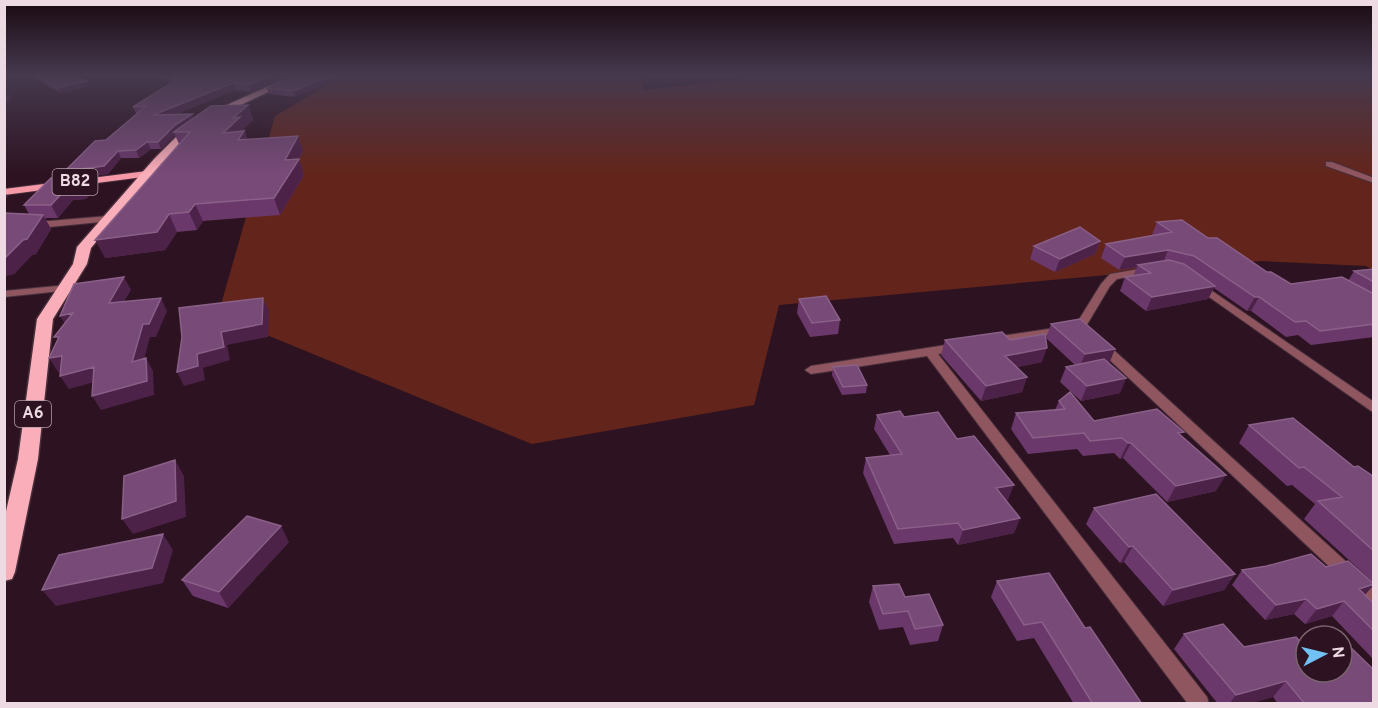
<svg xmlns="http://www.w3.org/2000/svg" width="1378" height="708" viewBox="0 0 1378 708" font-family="Overpass,sans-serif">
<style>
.green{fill:#63251b}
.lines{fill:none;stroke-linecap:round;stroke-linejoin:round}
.minor-casing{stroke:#482f3c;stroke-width:2}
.primary-casing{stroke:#482f3c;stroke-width:2}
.trunk-casing{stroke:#482f3c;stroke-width:3}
.minor{fill:#8f565f;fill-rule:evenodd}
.primary{fill:#f698a6;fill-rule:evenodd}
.trunk{fill:#faaeb9;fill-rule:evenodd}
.wall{fill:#6a386b}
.shaded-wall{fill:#4c2248}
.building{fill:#784a78;stroke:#8a6088;stroke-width:1.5}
.labels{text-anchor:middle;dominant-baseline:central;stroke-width:5;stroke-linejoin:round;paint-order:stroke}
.shield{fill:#2d1321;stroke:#b39ea8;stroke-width:1.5}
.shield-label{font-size:16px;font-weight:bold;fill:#eddae2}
</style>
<rect width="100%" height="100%" fill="#2d1321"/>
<path class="green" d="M344,75H640L643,90L738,80L749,75H1373V270L1366,266L1261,261L779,305L754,405L532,444L218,315L275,116Z"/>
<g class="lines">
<g class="minor-casing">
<path id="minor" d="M1326,162H1332L1374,178V183L1326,166Z
M108,216L113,219L111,221L49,227L4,225V219L49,221Z
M1151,267L1156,270L1155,272L1117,279L1110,286L1085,328H1077L1075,326L1101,284L1110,274Z
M1199,282L1374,402V413L1195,287L1194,285L1195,283Z
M67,285L71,286L72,288L71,290L4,297V291Z
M1062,327L1068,330L1066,332L994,345L988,341L994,337Z
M1102,342L1106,343L1374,587V605L1368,603L1098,349L1096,346Z
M959,343L963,344L965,347L963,350L938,354L1207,697L1209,704H1188L927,356L811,374L805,370L811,366Z"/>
</g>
<g class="primary-casing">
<path id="primary" d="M147,171L151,172V176L4,195V189Z"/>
</g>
<g class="trunk-casing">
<path id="trunk" d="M293,75H304L224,113L187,138L162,163L91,248L87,264L53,319L38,459L15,572L12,579L4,581V520L18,459L37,319L73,264L77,247L154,159L179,134L218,109Z"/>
</g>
<use href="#minor" class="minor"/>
<use href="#primary" class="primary"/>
<use href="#trunk" class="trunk"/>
</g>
<path class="wall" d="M32,75H69L87,81L89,86L60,93L34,78Z
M154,75H287L251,92L235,90L174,115L194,118L248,105L253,120L244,128L247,139L303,151L299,159L304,175L280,215L203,221L197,230L177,232L165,250L105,258L179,144L175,135L161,149H151L139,158H121L108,174L93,176L98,185L86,199L73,200L58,218H45L51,229L36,254L32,255L14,274L4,276V213L29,214L24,205L68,176L106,140L138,113H136L133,107L172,82L171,80L168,81Z
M294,75L295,97L269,94L267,88Z
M1157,222L1208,238L1267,272L1291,284L1348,281L1354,271L1374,269V337L1311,345L1298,335L1286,337L1251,311H1247L1214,288L1208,299L1146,311L1120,291L1125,277L1133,276L1137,267L1119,270L1101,258L1106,244L1153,236L1152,235Z
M1100,241L1095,254L1055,272L1030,259L1034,246Z
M799,299L840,320L838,334L810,337L797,313Z
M1051,324L1109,363L1126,378L1120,393L1081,401L1060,382L1066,367L1075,365L1046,338Z
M945,340H1010L1042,362L1017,367L1027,377L1022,392L981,401L941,355Z
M833,367L867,385L866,393L842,395L832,375Z
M1059,401L1094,421L1182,436L1216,491L1167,502L1123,458L1120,459L1114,453L1083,456L1077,449L1028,454L1011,429L1016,413L1055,410Z
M877,415L904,417L957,439L1008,500H1006L1020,518L1014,533L958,545L953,538L894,544L863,473L866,458L890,455L874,429Z
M1249,425L1354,467L1374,477V583L1304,519L1315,504L1292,485L1287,486L1239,443Z
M1094,508L1235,574L1224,590L1163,606L1124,562L1120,563L1086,524Z
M289,542L228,608L193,596L182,580Z
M1326,567L1365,595L1374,604V660L1332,616L1305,624L1294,614L1265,620L1232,585L1242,570Z
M997,581L1085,628L1142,704H1074L1034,638L1017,641L991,597Z
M873,586L905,597L943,625L938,641L910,645L903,627L879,630L869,602Z
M1184,634L1244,647L1306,672L1374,704H1278L1273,697L1248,704H1218L1174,649Z"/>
<path class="shaded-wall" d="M165,75H179L170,78L171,80L168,81Z
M272,75H287L251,92L249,85Z
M333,75H351L295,97L293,91Z
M87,81L89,86L60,93L57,88Z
M233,83L235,90L156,122L153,115Z
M10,94L12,99L4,104V97Z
M248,105L253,120L244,128L250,146L223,133L233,118Z
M192,114L195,121L174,132L175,135L161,149L158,142L175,125Z
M298,136L303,151L299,159L304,175L280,215L274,198L285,160Z
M147,142L151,149L139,158L136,150Z
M118,151L121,158L108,174L93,176L98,185L86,199L73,200L58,218L51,205L69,178L65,171Z
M4,191L8,197L4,200Z
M195,204L203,221L197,230L189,212Z
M169,214L177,232L165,250L105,258L95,240Z
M43,215L51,229L36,254L32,255L14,274L4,276V259L23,240Z
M1100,241L1095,254L1055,272L1060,259Z
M1168,250L1163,263L1138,265L1137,267L1119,270L1125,257Z
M124,277L131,290L116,315L109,303Z
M1215,286L1208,299L1146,311L1152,297Z
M1255,297H1259L1251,311H1247Z
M161,298L167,311L156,337H150L140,375L132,362L143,324Z
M263,298L269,311L268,337L227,345L230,360L203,368L205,380L184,386L177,372L221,332Z
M73,313L68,329L60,316Z
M1047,348L1042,362L1000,371L1005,356Z
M1115,349L1109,364L1079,369L1085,354Z
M62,356L71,369L58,372L49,358Z
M146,358L153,371L154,395L101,410L92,396Z
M94,367L102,380L69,389L60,376Z
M1027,377L1022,392L981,401L986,386Z
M1126,378L1120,393L1081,401L1087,386Z
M1128,443H1131L1123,458L1120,459Z
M175,460L184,476L186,517L133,534L122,519Z
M1226,475L1216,491L1167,502L1176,486Z
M1014,485L1008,500L991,503L996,488Z
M1020,518L1014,533L958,545L963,530Z
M281,526L289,542L228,608L219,592Z
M163,534L173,550L163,583L56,606L42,590Z
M1133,546L1124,562L1120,563L1129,547Z
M1235,574L1224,590L1163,606L1173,590Z
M1374,585L1361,599L1346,604L1359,589Z
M1306,599L1294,614L1265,620L1276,605Z
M1344,601L1332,616L1305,624L1317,609Z
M1286,681L1273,697L1248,704H1229L1236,695Z"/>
<path class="building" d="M35,75H69L87,81L57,88Z
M173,75H272L249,85L233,83L153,115L192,114L175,125L158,142H147L136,150L118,151L104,166L65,171L95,141L106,140L146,106L133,107L176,80L170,78Z
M294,75H333L293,91L267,88Z
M248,105L233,118L240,117L223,133L244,131L238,140L298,136L285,160L299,159L274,198L195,204L189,212L169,214L157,232L95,240L190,132H174L211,106Z
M92,173L79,186L67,188L51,205H24L51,178Z
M4,213L43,215L27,239L23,240L4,259Z
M1182,220L1208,238H1217L1267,272H1271L1291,284L1342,277L1374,294V324L1320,331L1306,321L1295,322L1259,297H1255L1194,256L1168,250L1125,257L1106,244L1172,232L1157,222Z
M1080,227L1100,241L1060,259L1034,246Z
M1169,260L1184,264L1215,286L1152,297L1125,277L1151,273L1138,265Z
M1374,269V282L1354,271Z
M124,277L109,303L161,298L149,324H143L132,362L146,358L147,381L92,396L94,367L60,376L62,356L49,358L59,337H54L73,313L60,316L74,284Z
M826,296L840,320L812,323L799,299Z
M263,298L262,324L221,332L224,347L197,354L198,366L177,372L182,337L179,308Z
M1080,319L1115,349L1085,354L1051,324Z
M1002,332L1010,340L1045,334L1047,348L1005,356L1027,377L986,386L945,340Z
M1104,359L1126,378L1087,386L1066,367Z
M857,365L867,385L843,387L833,367Z
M1070,392L1094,421L1157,409L1184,432L1178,433L1226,475L1176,486L1131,443H1128L1122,438L1090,441L1084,433L1033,438L1016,413L1065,409L1059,401Z
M900,411L904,417L938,412L957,439L974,436L1014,485L996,488L1020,518L963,530L958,523L898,529L866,458L902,454L877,415Z
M1293,418L1354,467L1358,466L1374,477V551L1318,501L1342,497L1304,467L1299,468L1249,425Z
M175,460L176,501L122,519L124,476Z
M1156,494L1235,574L1173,590L1133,546L1129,547L1094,508Z
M247,516L281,526L219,592L182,580Z
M163,534L152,568L42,590L59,555Z
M1311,554L1326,567L1348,561L1374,584L1359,589L1374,604V631L1344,601L1317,609L1306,599L1276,605L1242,570L1267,566Z
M1049,573L1085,628L1090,627L1142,704H1093L1042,622L1024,625L997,581Z
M899,584L905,597L929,594L943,625L915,629L908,611L883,614L873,586Z
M1223,624L1244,647L1296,637L1306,648V672H1342V644L1346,643L1374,670V704H1305L1286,681L1236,695L1184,634Z"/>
<linearGradient id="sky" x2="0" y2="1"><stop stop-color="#190a12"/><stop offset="0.43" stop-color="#46394e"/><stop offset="1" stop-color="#46394e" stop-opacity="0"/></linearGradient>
<rect width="1378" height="174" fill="url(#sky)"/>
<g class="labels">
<g class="shield">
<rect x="52.5" y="169" width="45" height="26" rx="4.5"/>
<rect x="15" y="401" width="36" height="26" rx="4.5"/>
</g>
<g class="shield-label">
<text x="75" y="182">B82</text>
<text x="33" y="414">A6</text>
</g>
</g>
<rect width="1378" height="708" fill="none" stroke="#eddae2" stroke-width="12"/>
<g transform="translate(1324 654) rotate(83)"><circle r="28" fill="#2d1321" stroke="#7a636e" stroke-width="1.5"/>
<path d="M0-4.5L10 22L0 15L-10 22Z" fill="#72c1f5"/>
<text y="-9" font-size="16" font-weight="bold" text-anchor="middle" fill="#eddae2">N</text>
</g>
</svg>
